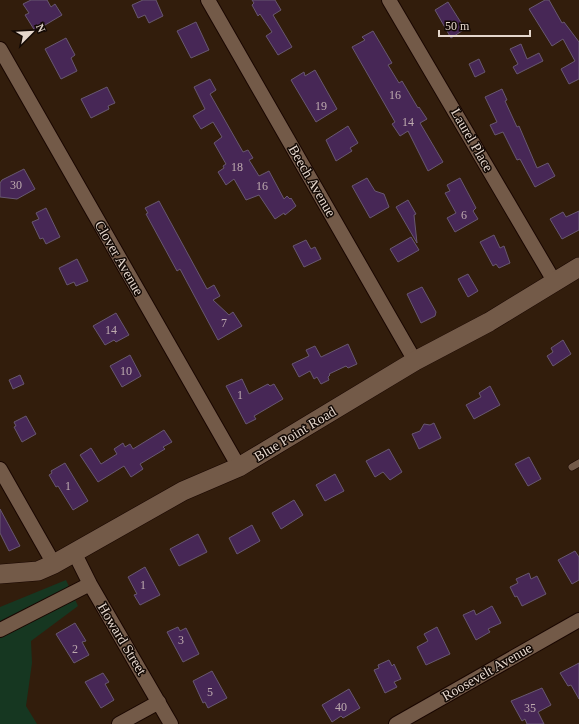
<svg xmlns="http://www.w3.org/2000/svg" width="579" height="724" viewBox="0 0 579 724" font-family="Georgia,serif">
<style>
.green{fill:#163721}
.building{fill:#472756;stroke:#685870}
.lines{fill:none;stroke-linecap:round;stroke-linejoin:round}
.lane-casing{stroke:#190600;stroke-width:8}
.street-casing{stroke:#190600;stroke-width:16}
.secondary-casing{stroke:#190600;stroke-width:20}
.lane{stroke:#735a48;stroke-width:7}
.street{stroke:#735a48;stroke-width:14}
.secondary{stroke:#735a48;stroke-width:19}
.labels{text-anchor:middle;dominant-baseline:central;stroke-width:3;stroke-linejoin:round;paint-order:stroke}
.number-label{font-size:12px;fill:#bdaaae}
.street-label{font-size:14px;fill:#e4d6cc;stroke:#130904}
</style>
<rect width="100%" height="100%" fill="#321d0c"/>
<path class="green" d="M66,580L78,606L31,641L32,663L26,706L37,724H0V607Z"/>
<path class="building" d="M31,0H47L51,7L55,4L62,15L35,31L25,15L29,13L23,4Z
M143,0H156L163,16L149,23L145,15L138,18L132,5Z
M252,0H275L281,10L273,15L292,47L278,55L266,36L272,32L260,14L258,16L252,5L254,3Z
M545,0H549L562,23L564,22L579,42V79L569,84L561,69L575,61L563,39L552,46L529,9Z
M448,2L465,29L451,38L435,10Z
M196,22L209,50L191,58L177,31Z
M373,31L392,63L388,65L399,83L402,81L418,108L419,107L427,119L420,123L443,162L428,171L408,131L400,136L392,124L395,122L352,47L365,40L362,37Z
M66,38L75,55L71,58L77,71L61,79L45,49Z
M521,44L527,59L539,53L543,61L517,74L513,67L518,64L510,49Z
M479,59L485,72L475,77L469,64Z
M315,70L337,109L316,122L291,80L304,72L305,76Z
M210,79L216,90L210,94L243,152L248,150L253,158L249,160L259,176L269,171L284,199L287,196L290,199L291,198L296,206L285,215L284,213L275,219L259,195L246,200L234,179L226,185L218,172L224,168L223,166L226,164L214,143L222,137L213,122L201,129L193,116L205,109L194,87Z
M107,87L115,103L108,106L109,109L91,118L81,99Z
M502,89L507,100L505,101L517,127L519,126L537,168L548,163L555,176L535,187L520,159L517,160L503,132L495,135L490,125L497,122L485,97Z
M348,126L358,143L350,148L352,151L336,161L326,140Z
M24,169L35,189L17,199L0,197V183L2,180Z
M367,178L375,191L384,194L389,207L370,218L352,186Z
M460,178L476,208L473,211L478,219L455,232L447,218L456,213L445,193L450,191L447,185Z
M408,200L416,214L414,215L417,243L396,207Z
M159,201L207,289L214,285L220,296L213,300L229,315L233,312L242,326L218,340L180,269L177,271L146,214L148,213L145,208Z
M46,208L60,237L46,244L43,238L40,239L32,222L39,219L36,213Z
M579,211V230L562,239L550,219L563,212L566,217Z
M494,235L500,248L504,246L510,263L499,268L496,264L493,266L480,242Z
M411,237L419,250L398,262L390,249Z
M306,240L311,249L315,247L321,259L304,267L293,246Z
M77,259L88,281L76,286L74,282L67,285L59,268Z
M468,274L478,291L468,297L458,279Z
M422,287L436,312L435,316L421,323L407,294Z
M116,313L129,335L116,342L114,340L105,345L93,326Z
M563,340L571,354L553,366L547,356L553,352L551,348Z
M348,344L357,364L348,368L346,366L329,374L330,375L328,377L329,380L321,384L317,377L314,379L310,371L299,377L292,364L309,356L306,350L315,346L321,357Z
M130,355L141,376L122,387L110,366Z
M20,375L24,384L13,389L9,380Z
M242,379L249,394L268,384L270,386L274,384L283,399L254,416L256,419L246,424L226,386Z
M490,386L500,405L474,419L466,405L481,397L479,393Z
M26,416L36,434L22,442L14,427L16,426L14,422Z
M434,423L441,438L419,449L412,434L420,431L424,424L430,425Z
M164,430L172,442L163,447L165,449L140,464L143,469L131,477L124,466L98,482L80,455L91,448L101,464L117,454L114,449L123,443L125,447L130,444L133,449Z
M389,449L402,472L390,480L383,472L375,477L366,461Z
M529,457L541,479L528,486L515,464Z
M65,463L88,501L73,510L58,486L56,487L49,475L52,473L51,471Z
M335,474L344,491L325,501L316,485Z
M294,500L303,515L281,529L272,513Z
M0,509L20,546L9,551L0,533Z
M252,525L260,541L237,554L229,538Z
M198,534L207,552L179,566L170,549Z
M575,551L579,557V580L572,584L558,560Z
M145,567L160,595L140,605L134,595L137,594L128,577Z
M529,573L531,579L537,576L546,594L522,606L517,596L515,597L510,587L518,583L516,579Z
M492,606L501,623L488,629L490,632L476,640L463,615L474,610L476,615Z
M75,623L86,641L82,642L89,655L74,663L56,634Z
M178,627L180,631L186,628L199,654L183,662L167,632Z
M437,627L450,654L426,665L417,647L428,641L424,634Z
M389,660L392,666L394,664L401,679L394,682L397,687L385,693L374,670L379,668L378,665Z
M579,663V699L571,685L568,686L560,673Z
M212,671L227,698L208,708L205,702L203,703L193,681Z
M103,673L109,682L105,684L114,700L101,708L85,682Z
M542,688L551,705L538,712L544,724H527L525,719L522,721L511,701Z
M349,689L360,708L343,718L341,716L332,722L322,705Z"/>
<g class="lines">
<g class="lane-casing">
<path id="lane" d="M572,467L579,463"/>
</g>
<g class="street-casing">
<path id="street" d="M208,0L415,361
M389,0L554,281
M0,49L239,467
M0,469L54,564
M74,552L90,584L171,724
M0,630L90,584
M119,724L159,702
M396,724L579,620"/>
</g>
<g class="secondary-casing">
<path id="secondary" d="M0,574L38,571L54,564L183,491L239,467L415,361L489,322L579,267"/>
</g>
<use href="#lane" class="lane"/>
<use href="#street" class="street"/>
<use href="#secondary" class="secondary"/>
</g>
<g class="labels">
<g class="number-label">
<text x="395" y="95">16</text>
<text x="321" y="106">19</text>
<text x="408" y="122">14</text>
<text x="237" y="167">18</text>
<text x="16" y="185">30</text>
<text x="262" y="186">16</text>
<text x="464" y="215">6</text>
<text x="224" y="323">7</text>
<text x="111" y="330">14</text>
<text x="126" y="371">10</text>
<text x="240" y="395">1</text>
<text x="68" y="486">1</text>
<text x="143" y="585">1</text>
<text x="181" y="640">3</text>
<text x="75" y="649">2</text>
<text x="210" y="692">5</text>
<text x="341" y="707">40</text>
<text x="530" y="708">35</text>
</g>
<g class="street-label">
<text transform="translate(472 140) rotate(60)">Laurel Place</text>
<text transform="translate(312 181) rotate(60)">Beech Avenue</text>
<text transform="translate(119 258) rotate(60)">Clover Avenue</text>
<text transform="translate(295 434) rotate(-31)">Blue Point Road</text>
<text transform="translate(122 639) rotate(59)">Howard Street</text>
<text transform="translate(487 672) rotate(-30)">Roosevelt Avenue</text>
</g>
</g>
<g transform="translate(32 32) rotate(66)" stroke="#130904" stroke-width="3" paint-order="stroke">
<path d="M0-3L7 15L0 10L-7 15Z" fill="#e4d6cc"/>
<text y="-6" font-size="11" font-weight="bold" text-anchor="middle" fill="#e4d6cc">N</text>
</g>
<path d="M439 30v6h91v-6" fill="none" stroke="#e4d6cc" stroke-width="2"/>
<text x="445" y="30" font-size="12" fill="#e4d6cc" stroke="#130904" stroke-width="3" paint-order="stroke">50 m</text>
</svg>
